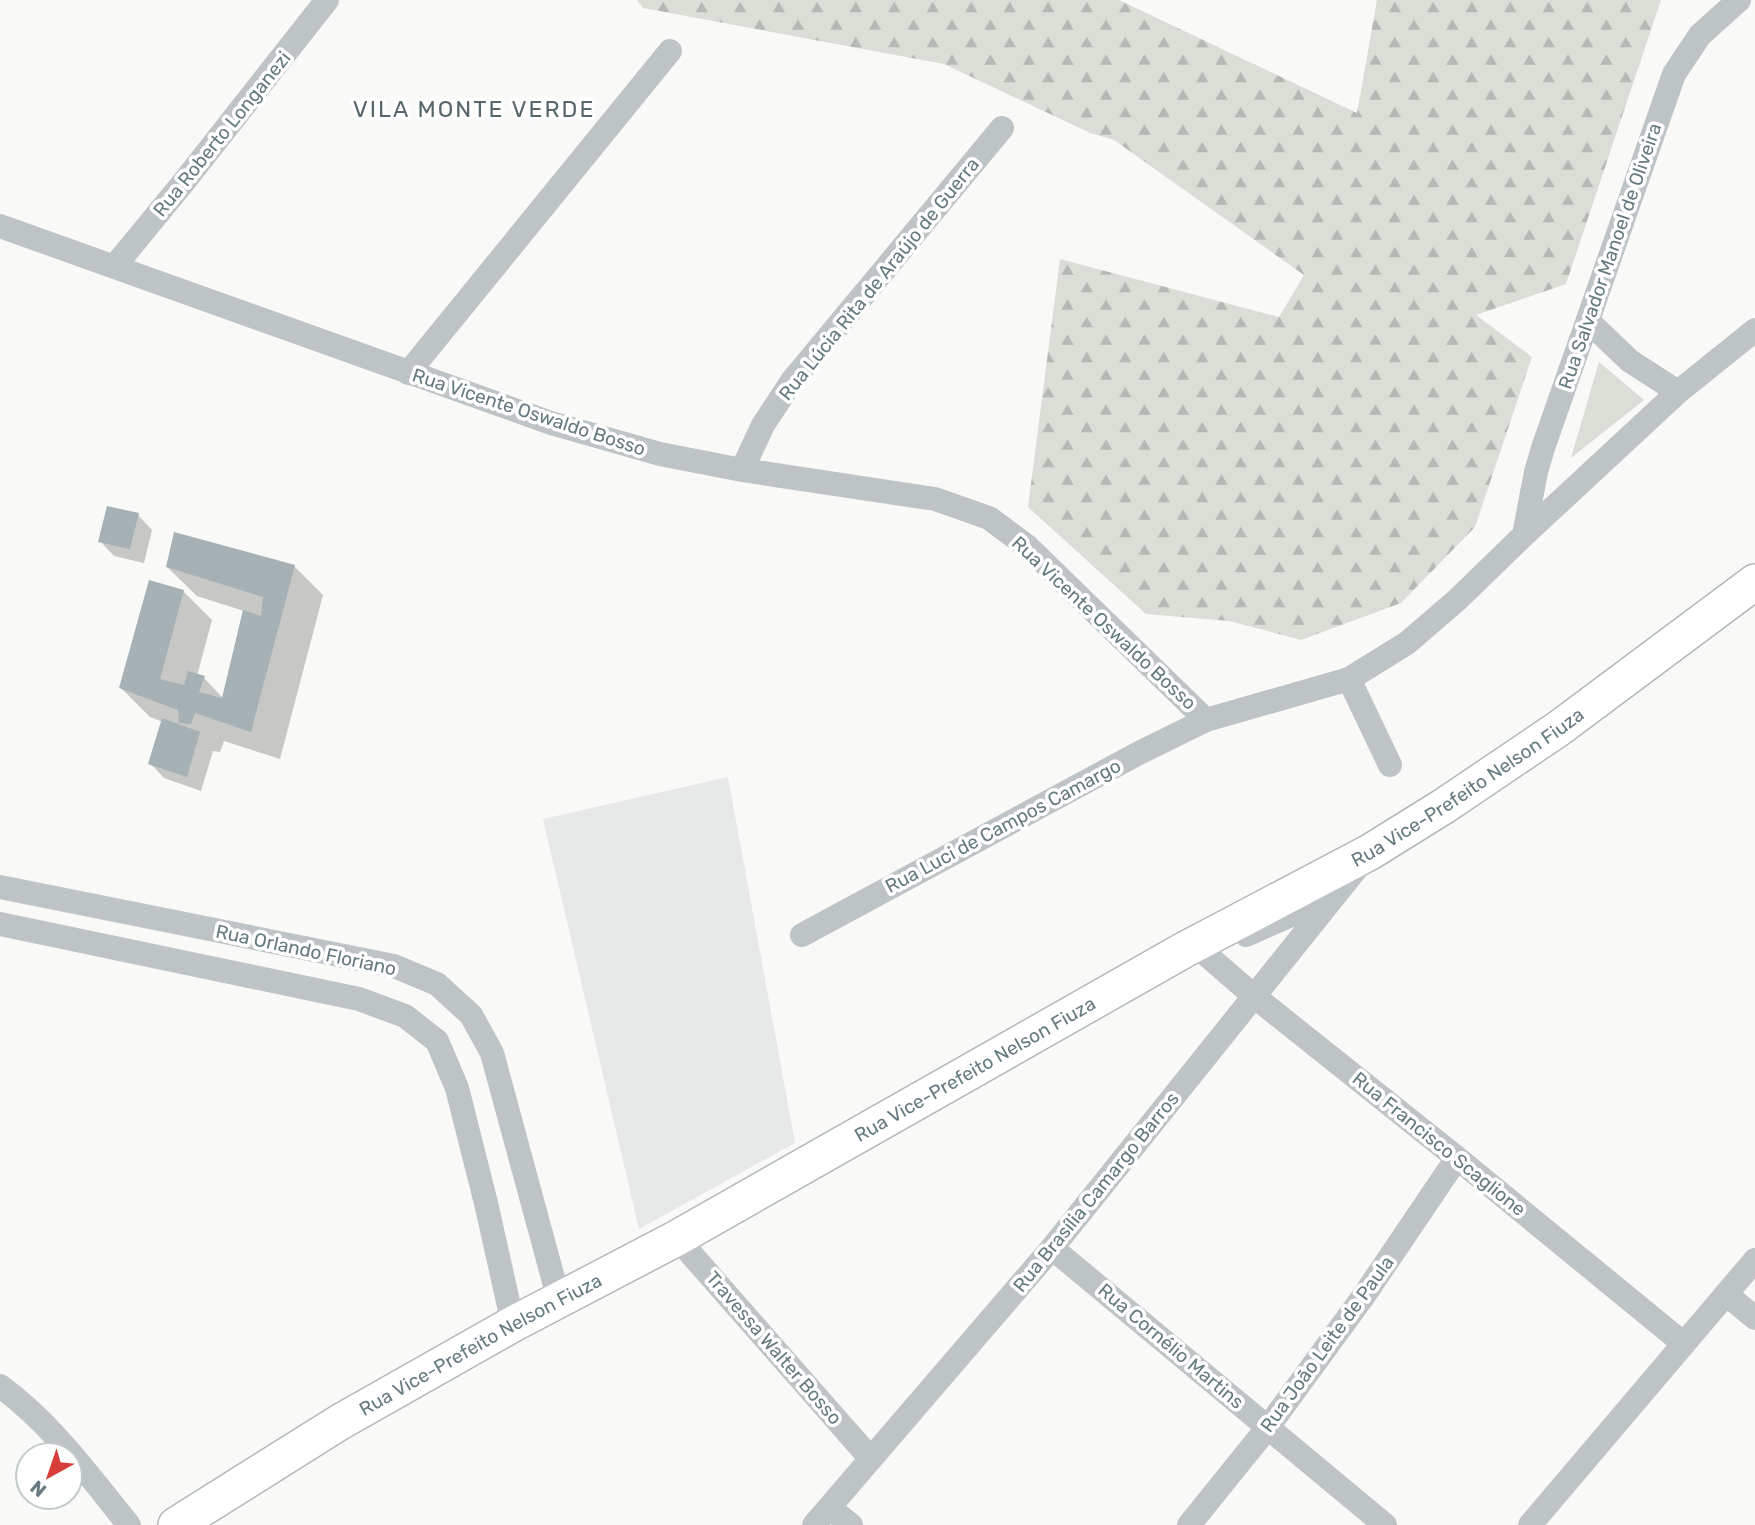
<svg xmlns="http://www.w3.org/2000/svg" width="1755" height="1525" viewBox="0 0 1755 1525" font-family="Rubik,sans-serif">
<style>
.built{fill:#e7e9e8}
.green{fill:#daded6}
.forest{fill:url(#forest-firs)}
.shadow{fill:#0003}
.building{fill:#a5b1b4}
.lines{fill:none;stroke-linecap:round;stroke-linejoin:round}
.secondary-casing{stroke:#b1b9bb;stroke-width:38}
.street{stroke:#bec4c6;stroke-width:24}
.secondary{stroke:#fff;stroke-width:35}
.labels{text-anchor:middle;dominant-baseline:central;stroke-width:7;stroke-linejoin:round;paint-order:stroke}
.street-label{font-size:19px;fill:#667a80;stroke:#fff}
.quarter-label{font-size:23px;letter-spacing:2px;fill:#58676b;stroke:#fff}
</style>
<defs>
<pattern id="forest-firs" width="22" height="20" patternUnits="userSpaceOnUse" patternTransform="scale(1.75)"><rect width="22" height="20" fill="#daded6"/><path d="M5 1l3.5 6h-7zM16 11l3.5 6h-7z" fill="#b5b9b3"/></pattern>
</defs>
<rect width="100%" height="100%" fill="#f9f9f7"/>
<path class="built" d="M728,777L795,1143L639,1229L543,819Z"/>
<path class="green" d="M1599,362L1644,400L1571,458Z"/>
<path class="forest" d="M637,0H1119L1357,113L1377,0H1661L1566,284L1476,315L1532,357L1475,527L1401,603L1301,640L1229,621L1146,614L1028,507L1060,259L1279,317L1304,275L1114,140L1090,133L944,64L643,8Z"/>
<path class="shadow" d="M138,515L152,530L144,563L114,556L100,541Z
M294,566L323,595L280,759L224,741L220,752L213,751L201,791L164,778L150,763L163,722L150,717L121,688L183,591L212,620L197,676L204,678L223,698L244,611L197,596L167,567Z"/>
<path class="building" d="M107,506L139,513L130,549L98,542Z
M174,532L295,565L251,732L195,713L191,724L179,723L178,710L119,688L149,580L184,590L160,679L184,685L188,671L205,676L199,692L222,698L243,610L261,616L263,597L166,567Z
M162,718L200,732L187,777L148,764Z"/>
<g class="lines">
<g class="secondary-casing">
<g id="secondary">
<path id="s1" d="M176,1525L340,1422L513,1324L677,1238L1184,950L1370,852L1444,806L1558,729L1755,582"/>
</g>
</g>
<path class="street" d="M0,226L551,423L660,454L742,470L935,499L989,518L1028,547L1206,720
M114,267L183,183L327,0
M1588,321L1630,361L1678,392
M408,373L670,51
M742,470L763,425L792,381L1002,128
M1524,535L1536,472L1543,448L1674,74L1700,35L1739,0
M1349,679L1390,765
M0,887L394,966L437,984L471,1015L492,1053L559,1300
M0,924L359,999L405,1016L437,1041L457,1088L486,1203L513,1324
M802,935L1139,753L1206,720L1349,679L1407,643L1457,600L1524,535L1678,392L1755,330
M1246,935L1334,896
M1194,944L1255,997L1457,1158L1684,1344
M677,1238L871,1459
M1052,1248L1385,1525
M1726,1294L1755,1318
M0,1386C52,1424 89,1476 129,1525
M830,1508L851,1525
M814,1525L1052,1248L1365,858
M1189,1525L1268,1427L1363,1297L1457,1158
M1530,1525L1755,1260"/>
<use href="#secondary" class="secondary"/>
</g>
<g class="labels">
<g class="street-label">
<text transform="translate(222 134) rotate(-51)">Rua Roberto Longanezi</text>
<text transform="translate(1610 256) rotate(-71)">Rua Salvador Manoel de Oliveira</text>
<text transform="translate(879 279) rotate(-51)">Rua Lúcia Rita de Araújo de Guerra</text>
<text transform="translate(529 412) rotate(18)">Rua Vicente Oswaldo Bosso</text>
<text transform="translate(1104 623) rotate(43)">Rua Vicente Oswaldo Bosso</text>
<text stroke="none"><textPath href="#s1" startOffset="1488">Rua Vice-Prefeito Nelson Fiuza</textPath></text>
<text transform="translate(1003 826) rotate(-28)">Rua Luci de Campos Camargo</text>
<text transform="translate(306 950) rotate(12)">Rua Orlando Floriano</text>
<text stroke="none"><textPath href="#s1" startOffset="920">Rua Vice-Prefeito Nelson Fiuza</textPath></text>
<text transform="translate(1439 1144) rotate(39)">Rua Francisco Scaglione</text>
<text transform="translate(1096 1192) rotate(-51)">Rua Brasília Camargo Barros</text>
<text stroke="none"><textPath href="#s1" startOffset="354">Rua Vice-Prefeito Nelson Fiuza</textPath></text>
<text transform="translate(1327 1344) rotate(-54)">Rua João Leite de Paula</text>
<text transform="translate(1171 1346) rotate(40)">Rua Cornélio Martins</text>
<text transform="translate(774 1348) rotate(49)">Travessa Walter Bosso</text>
</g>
<g class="quarter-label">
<text x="474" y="109">VILA MONTE VERDE</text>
</g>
</g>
<g transform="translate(49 1476) rotate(220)"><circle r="33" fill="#ffffff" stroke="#c2cacc" stroke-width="2"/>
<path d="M0-5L12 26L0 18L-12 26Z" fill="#d73d39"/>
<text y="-10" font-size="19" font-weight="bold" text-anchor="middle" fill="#667a80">N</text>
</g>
</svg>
